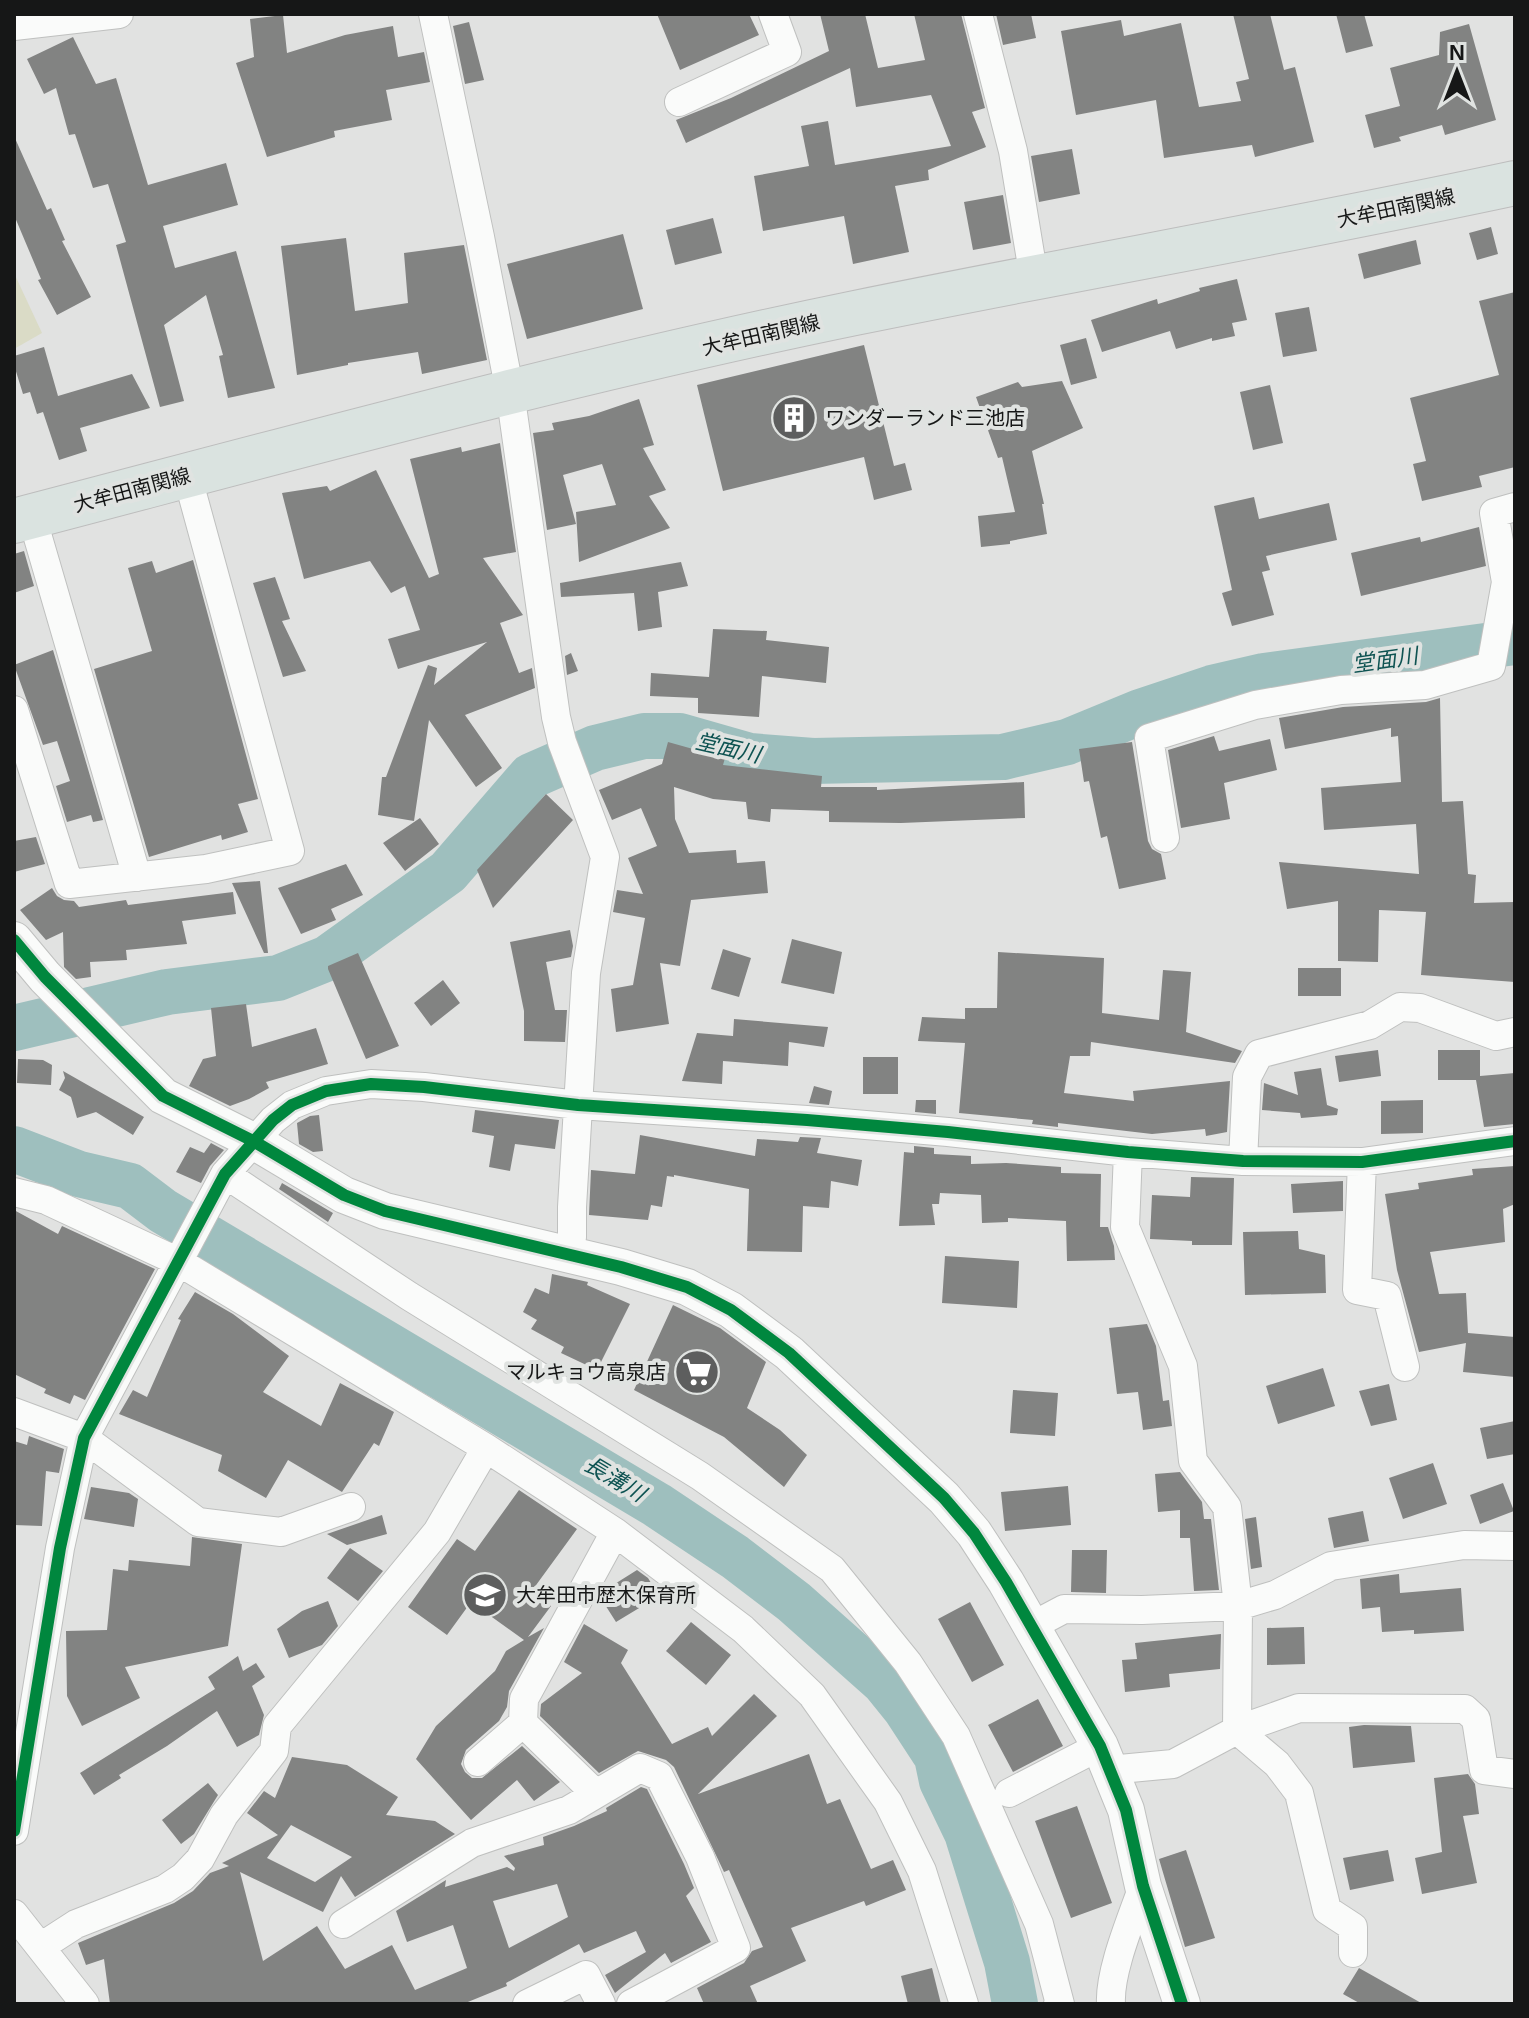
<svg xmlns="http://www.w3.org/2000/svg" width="1529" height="2018" viewBox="0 0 1529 2018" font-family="Helvetica,'Noto Sans JP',sans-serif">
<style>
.green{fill:#dadbc6}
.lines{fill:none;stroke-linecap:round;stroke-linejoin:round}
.river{stroke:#9ebfbe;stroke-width:46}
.building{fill:#828382;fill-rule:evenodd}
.minor-casing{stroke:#bfc0bf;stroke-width:30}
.tertiary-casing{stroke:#bfc0bf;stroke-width:38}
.primary-casing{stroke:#bdbdbd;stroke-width:46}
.minor{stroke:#fafbfa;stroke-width:28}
.tertiary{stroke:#fafbfa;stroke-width:36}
.primary{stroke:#dae3e0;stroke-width:44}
.cycleway-casing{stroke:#e0e3e1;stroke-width:17}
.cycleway{stroke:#00873e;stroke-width:12}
.labels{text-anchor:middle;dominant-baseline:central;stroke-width:8;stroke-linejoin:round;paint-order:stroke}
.street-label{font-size:20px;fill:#161717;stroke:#e0e3e1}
.poi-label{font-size:20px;fill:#161717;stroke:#e0e3e1;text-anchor:start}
.water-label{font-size:22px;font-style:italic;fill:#0e5352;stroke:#e0e3e1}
</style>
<rect width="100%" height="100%" fill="#e1e2e1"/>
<path class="green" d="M14,273L42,333L14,349Z"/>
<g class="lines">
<path class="river" d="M14,1028L167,992L278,978L328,958L448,872L531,776L595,748L644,736H680L750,756L813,761L1003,757L1067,742L1140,712L1212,688L1264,676L1515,642
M14,1149L79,1174L130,1186L163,1211L657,1505L735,1557L794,1602L884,1682L905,1708L937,1757L942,1781L967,1833L1007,1962L1015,2004"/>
</g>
<path class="building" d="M657,14H749L759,35L680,70Z
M820,14H865L878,68L925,60L914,14H961L985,108L972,112L986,147L928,170L929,180L895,186L909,252L853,264L844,216L763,231L754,176L809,166L801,126L828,121L835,165L951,146L931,95L856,107L850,68L686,143L676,120L731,98L829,51Z
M996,14H1031L1036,38L1003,45Z
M1233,14H1270L1284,70L1295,67L1314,142L1255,157L1252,145L1164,158L1156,100L1076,115L1061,31L1121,20L1124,36L1181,23L1199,107L1241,101L1236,82L1249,79Z
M1336,14H1364L1373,46L1346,53Z
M283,15L287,53L345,35L393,26L398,57L424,52L430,82L386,90L392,120L334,131L335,137L267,157L236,63L254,57L250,19Z
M469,22L484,80L465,84L453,26Z
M1469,24L1496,120L1445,135L1442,125L1399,137L1401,141L1374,148L1365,115L1400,106L1390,68L1439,55L1440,32Z
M73,37L96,84L116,78L148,185L226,163L238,205L163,226L175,268L236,251L275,388L228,398L219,356L223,355L206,295L164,325L184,401L160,407L116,245L126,242L108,184L93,188L75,134L69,135L56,88L44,94L27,59Z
M14,136L47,210L51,208L65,240L62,241L91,297L57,315L38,280L41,279L14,215Z
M1072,149L1080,194L1039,202L1031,156Z
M1003,195L1011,243L973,250L964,202Z
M713,218L722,253L675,265L666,230Z
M1491,227L1498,254L1477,260L1469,233Z
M623,234L643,309L527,339L507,264Z
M346,238L355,311L408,303L404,253L464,245L487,360L422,374L418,352L348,363V365L297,375L281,246Z
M1416,240L1421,264L1364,279L1358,254Z
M1237,279L1247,320L1232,323L1235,336L1212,341V338L1176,349L1170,331L1102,352L1091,320L1157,299L1158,304L1200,291L1199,288Z
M1515,292V467L1479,476L1482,487L1422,501L1413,464L1426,461L1410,398L1499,375L1479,301Z
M1309,307L1317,351L1283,357L1275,313Z
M1086,338L1097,378L1071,385L1060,345Z
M864,345L894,466L905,463L912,490L874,500L864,457L723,491L697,385Z
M44,347L58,396L132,374L150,408L80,428L87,451L59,460L43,412L37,414L30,392L23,394L14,365V356Z
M1062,381L1083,428L1032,451L1044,504H1042L1047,534L1010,541V544L981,547L978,516L1015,512L1002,457L998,458L976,397L1018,382L1022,387Z
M1270,385L1283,443L1253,450L1240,392Z
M639,399L654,445L643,448L666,490L649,496L670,528L579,562L576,512L616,505L602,464L563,475L576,524L547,530L533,433L554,430L552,423L589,416Z
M500,443L516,552L483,558L523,615L500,623L519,673L532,668L535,688L465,715L502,768L476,787L429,720L414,821L378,815L382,777H386L428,665L437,668L434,685L487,642L398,669L388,639L420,630L405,586L391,593L370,561L304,579L282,493L327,486L330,491L376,470L429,578L439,574L410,459L461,447L462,452Z
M1254,497L1259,519L1329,503L1337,540L1266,556L1270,570L1262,572L1274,615L1232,626L1222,593L1232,590L1214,506Z
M1479,527L1486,566L1361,596L1351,553L1420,537L1421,542Z
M24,551L34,586L14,593V554Z
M193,560L258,799L238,804L248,832L222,840L221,835L149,857L94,669L152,651L128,568L152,561L156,573Z
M681,562L688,586L658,592L662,627L638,631L634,593L561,597L560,583Z
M275,577L290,619L282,621L306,671L283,677L253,583Z
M713,629L767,631L766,640L829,647L826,683L762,676L759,717L698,713V698L650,696L651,673L709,677Z
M53,650L103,820L93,822L91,815L67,822L56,786L70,781L57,741L43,745L14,665Z
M571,653L578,671L567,675L565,656Z
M1440,698L1442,802L1463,801L1468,874L1476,875L1474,903L1515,902V982L1421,975L1426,912L1379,910L1378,962L1338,961V901L1287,909L1279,862L1419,874L1416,824L1324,830L1321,788L1401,782L1398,736L1391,737V728L1285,749L1279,718L1343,707L1426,702Z
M1214,736L1219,751L1270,739L1277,770L1224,783L1230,819L1181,828L1168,750Z
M668,742L725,758L723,765L822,776L821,787H877V790L1024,782L1025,818L901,823L829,822V811L771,809L770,822L748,819L746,802L713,799L674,787L675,819L689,853L736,850L737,863L765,861L768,893L691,900L680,966L660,963L669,1024L616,1032L611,989L633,985L645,918L613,912L617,890L643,894L628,858L657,846L641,808L612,820L599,790L662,764Z
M1132,742L1148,841L1152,849L1161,854L1166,879L1119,889L1107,836L1101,838L1089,781L1084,782L1079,749Z
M546,794L573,820L493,908L477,870Z
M420,818L439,844L405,871L383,843Z
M36,837L45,864L14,872V841Z
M346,864L363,895L331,909L336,920L301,934L278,888Z
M260,881L268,953H264L232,883Z
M52,888L57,896L64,900L74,901L79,907L126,900L128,905L233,892L236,914L182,921L187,944L126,950L127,960L90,962L91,977L76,979L64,967L63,932L46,940L20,910Z
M570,930L573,946L571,957L546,962L555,1010H567L565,1042L524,1041V1011L510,942Z
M792,939L842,952L834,994L781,983Z
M723,949L751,958L739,997L711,989Z
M998,952L1104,958L1102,1013L1159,1020L1163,970L1191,972L1186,1032L1242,1051L1235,1063L1091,1042L1090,1056H1070L1064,1093L1134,1101L1133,1091L1230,1081L1227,1132L1206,1136L1205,1129L1152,1134L1058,1123V1127L1032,1124L1033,1120L959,1113L965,1043L918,1041L922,1017L965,1019V1008H997Z
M358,953L399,1046L366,1059L328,969V966Z
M1298,968H1341V996H1298Z
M443,980L460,1003L431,1026L414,1003Z
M246,1004L252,1047L316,1028L328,1064L266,1082L269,1088L249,1099L230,1106L189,1086L203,1059L216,1056L211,1008Z
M734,1019L828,1027L824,1047L789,1042L788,1066L723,1061L722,1084L682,1081L697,1033L733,1036Z
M1378,1050L1381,1076L1339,1082L1335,1056Z
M1438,1050H1480V1076L1515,1073V1124L1484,1127L1476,1080H1438Z
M863,1057H898V1094H863Z
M18,1059L43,1060L52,1065L51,1085L17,1083Z
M1321,1068L1327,1105L1338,1109L1337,1115L1301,1118L1300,1113L1262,1110L1264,1083L1298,1095L1294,1072Z
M63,1071L144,1117L133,1135L96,1112L77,1118L71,1097L59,1090L65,1078Z
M814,1086L832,1091L829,1105L809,1103Z
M916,1100H936V1114L915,1112Z
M1423,1100V1133L1381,1134V1101Z
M475,1110L559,1120L555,1149L515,1144L510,1171L489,1167L494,1136L472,1132Z
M319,1115L323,1151L313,1152L299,1144L297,1123L310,1116Z
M640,1135L755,1156L757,1139L798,1142L800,1137L821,1138L817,1153L862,1160L858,1186L831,1181L829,1208L803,1206L802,1252L747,1251L749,1189L674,1175V1177L667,1176L662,1207L651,1205L648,1220L589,1215L591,1170L635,1174Z
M211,1143L224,1150L210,1166L201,1183L176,1172L190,1147L204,1153Z
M914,1146L934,1148V1154L971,1156V1164L1006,1163L1061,1167V1173L1101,1174L1100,1227H1108L1114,1246L1115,1260L1067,1261L1066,1221L1008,1218V1222L982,1223L981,1195L940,1193L939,1204H932L935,1225L899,1226L904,1152L914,1153Z
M1515,1166V1204L1503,1209L1505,1242L1430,1252L1439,1294L1466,1293L1468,1333L1515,1337V1377L1463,1372L1466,1343L1419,1352L1397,1270L1385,1194L1419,1189L1418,1183L1473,1175L1472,1169Z
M1191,1177L1234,1178L1232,1245H1192V1241L1150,1239L1152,1195L1190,1197Z
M1343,1181V1211L1293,1213L1291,1184Z
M282,1183L333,1213L328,1222L279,1189Z
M14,1210L58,1234L62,1226L155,1269L85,1400L74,1395L70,1404L44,1393L46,1389L14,1374Z
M1298,1231L1299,1249L1325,1255L1326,1293L1245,1295L1243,1232Z
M945,1256L1019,1261L1017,1308L942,1303Z
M552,1274L588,1282L587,1285L630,1304L597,1370L561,1353L564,1347L531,1329L537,1320L523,1312L535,1288L549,1294Z
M195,1292L233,1314L289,1356L263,1392L321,1426L340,1383L394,1412L379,1446L374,1443L342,1492L288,1460L266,1498L218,1471L222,1455L119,1414L133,1390L147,1397L181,1320L178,1319Z
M673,1305L720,1328L766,1362L747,1408L780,1430L807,1455L784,1487L724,1437L634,1390Z
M1147,1324L1156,1346L1163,1401L1169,1400L1172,1426L1143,1430L1138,1392L1117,1394L1109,1328Z
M1323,1368L1335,1406L1278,1424L1266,1386Z
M1389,1384L1397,1420L1371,1426L1359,1391Z
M1013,1390L1058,1393L1055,1436L1010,1433Z
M1515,1421V1454L1487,1459L1480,1428Z
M29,1436L64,1449L59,1473L46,1471L42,1526L14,1525V1441L27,1445Z
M1433,1463L1447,1504L1403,1519L1389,1478Z
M1180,1472L1202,1502L1204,1519H1211L1219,1590L1194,1591L1190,1538H1180V1510L1158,1512L1155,1474Z
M1503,1483L1514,1511L1480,1524L1470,1495Z
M1068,1486L1071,1525L1005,1531L1001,1492Z
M91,1487L129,1493L138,1499L134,1527L84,1519Z
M519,1490L577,1529L531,1592L551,1606L528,1637L544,1628L509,1691L507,1707L499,1721L466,1750L461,1764L465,1772L472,1778H482L522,1746L560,1782L534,1801L517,1780L471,1820L416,1759L436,1726L495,1671L506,1651L524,1640L471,1602L447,1635L408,1607L457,1539L475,1551Z
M1363,1511L1369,1541L1334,1548L1328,1518Z
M382,1515L387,1534L347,1545L327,1534Z
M1256,1517L1262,1567L1251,1569L1245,1519Z
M192,1537L242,1544L228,1646L125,1667L140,1698L82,1726L67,1696L66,1631L107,1630L113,1569L128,1571L129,1560L190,1566Z
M350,1548L383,1571L358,1601L327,1578Z
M1072,1550H1107L1106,1593L1071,1592Z
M637,1570L648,1578L659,1596L616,1622L602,1600V1592Z
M1399,1574L1400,1593L1461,1588L1464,1631L1414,1634V1630L1382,1632L1380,1607L1362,1609L1360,1579Z
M328,1601L338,1626L322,1645L289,1658L277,1629L302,1611Z
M970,1602L1004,1665L972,1682L938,1619Z
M691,1622L731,1655L706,1685L666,1651Z
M584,1624L628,1650L621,1663L672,1744L708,1727L712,1736L754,1694L777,1716L698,1794L809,1754L827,1804L840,1799L871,1869L893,1860L906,1890L866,1906L864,1901L791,1928L806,1961L750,1986L758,2004H704L697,1988L744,1963L752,1951L763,1947L729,1870L724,1872L674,1767L666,1760L638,1751L599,1773L540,1716L541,1704L582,1673L564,1662Z
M1304,1627L1305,1664L1267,1665V1628Z
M1221,1634L1220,1669L1169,1674L1170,1687L1125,1692L1122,1660L1137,1659L1135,1643Z
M238,1656L243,1671L256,1663L265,1677L252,1686L264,1715L259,1735L237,1747L217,1711L167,1746L119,1775L121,1778L94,1795L80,1773L215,1689L208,1677Z
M1038,1699L1063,1746L1013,1772L988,1725Z
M1364,1725L1411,1726L1415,1762L1353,1768L1349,1727Z
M292,1757L347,1765L398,1797L386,1815L435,1821L455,1834L355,1897L341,1876L323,1912L240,1872L263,1961L317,1926L345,1969L392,1945L415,1990L467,1968L453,1925L407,1942L396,1911L446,1880L445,1887L507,1867L514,1871L515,1868L504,1856L544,1845L543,1837L574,1826L607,1811L606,1808L641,1787L647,1789L684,1864L694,1888L686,1896L711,1942L671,1963L665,1953L615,1993L605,1975L646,1952L636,1931L584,1953L579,1944L506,1983L507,1986L463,2004H110L104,1959L86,1965L78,1943L174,1903L193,1891L210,1873L229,1866L222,1863L278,1835L247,1813L264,1791L275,1798ZM291,1825L352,1857L315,1882L267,1858ZM557,1884L568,1917L509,1948L493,1901Z
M1468,1774L1475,1784L1479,1814L1463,1816L1477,1883L1422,1894L1415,1858L1442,1852L1434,1778Z
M208,1783L218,1795L194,1834L181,1844L162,1820Z
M1077,1806L1112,1903L1071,1918L1035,1821Z
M1186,1850L1215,1938L1185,1947L1159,1859Z
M1388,1850L1394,1881L1350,1890L1343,1858Z
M932,1968L941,2004H908L901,1976Z
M1359,1968L1423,2004H1361L1343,1994Z"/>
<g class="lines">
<g class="minor-casing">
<path id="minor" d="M433,14L480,237L510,392L556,717L562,742L605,857L586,973L572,1207V1237L568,1254
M978,14L1013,151L1034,278
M14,26L119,14
M679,102L787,52L773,14
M32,517L137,877
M14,710L69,884L206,869L290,851L187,475
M1165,838L1149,738L1255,705L1341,690L1425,685L1491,666L1506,582L1494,513L1515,507
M1128,1152L1125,1227L1183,1366L1193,1461L1227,1507L1238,1606L1237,1730L1277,1764L1299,1793L1327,1910L1353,1927V1953
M1243,1161L1247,1077L1259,1054L1370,1025L1400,1007L1420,1008L1496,1036L1515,1032
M1362,1162L1357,1290L1387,1296L1405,1367
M225,1174L409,1296L700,1476L832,1569L908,1663L956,1736L1039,1924L1060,2004H1058
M14,1192L46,1200L179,1262L486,1448L615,1532L743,1629L812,1695L888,1802L922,1871L964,2004
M14,1412L84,1438L198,1522L281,1532L351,1507
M1032,1626L1064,1609L1142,1610L1238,1606L1275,1595L1331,1566L1464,1545L1515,1546
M478,1762L523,1723
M1109,1770L1173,1764L1237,1730L1299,1708L1465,1709L1476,1719L1484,1770L1515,1774
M1009,1793L1100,1746
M596,1794L523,1723L524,1699L615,1532
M14,1831L60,1548L84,1438L225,1174L273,1120L292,1105L326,1091L371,1084L424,1087L578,1105L807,1120L948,1132L1128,1152L1243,1161L1362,1162L1515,1141
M14,1914L85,2004
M343,1924L472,1843L569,1810L640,1768L659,1776L700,1857L736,1948L631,2004
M42,1946L76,1924L165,1889L183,1877L200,1859L224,1815L274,1751L277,1726L437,1532L486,1448
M527,2004L586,1975L601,2004
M1111,2004C1109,1971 1132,1918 1143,1886"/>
</g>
<g class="tertiary-casing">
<path id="tertiary" d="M14,940L45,977L163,1096L255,1142L344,1195L385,1211L621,1267L687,1287L731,1310L789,1353L944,1498L974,1533L1006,1582L1100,1746L1126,1810L1143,1886L1182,2004"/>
</g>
<g class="primary-casing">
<path id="primary" d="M14,521C293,448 572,371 855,313C1075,268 1296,230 1515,183"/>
</g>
<use href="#minor" class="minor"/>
<use href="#tertiary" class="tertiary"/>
<use href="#primary" class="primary"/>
<g class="cycleway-casing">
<path id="cycleway" d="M14,940L45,977L163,1096L255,1142L344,1195L385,1211L621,1267L687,1287L731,1310L789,1353L944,1498L974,1533L1006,1582L1100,1746L1126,1810L1143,1886L1182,2004
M14,1831L60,1548L84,1438L225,1174L273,1120L292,1105L326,1091L371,1084L424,1087L578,1105L807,1120L948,1132L1128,1152L1243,1161L1362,1162L1515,1141"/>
</g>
<use href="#cycleway" class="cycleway"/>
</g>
<defs>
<g id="building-disc" transform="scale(2.3)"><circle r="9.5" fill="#5d5e5e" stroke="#e0e3e1"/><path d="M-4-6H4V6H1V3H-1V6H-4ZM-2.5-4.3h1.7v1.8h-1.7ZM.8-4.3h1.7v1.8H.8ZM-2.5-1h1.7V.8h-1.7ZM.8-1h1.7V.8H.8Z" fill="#fff"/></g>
<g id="supermarket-disc" transform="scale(2.3)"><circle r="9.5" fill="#5d5e5e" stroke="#e0e3e1"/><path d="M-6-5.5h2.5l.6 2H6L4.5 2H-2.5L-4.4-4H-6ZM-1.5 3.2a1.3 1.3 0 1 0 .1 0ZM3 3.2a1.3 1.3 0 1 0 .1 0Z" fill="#fff"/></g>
<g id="school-disc" transform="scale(2.3)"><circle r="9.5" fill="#5d5e5e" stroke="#e0e3e1"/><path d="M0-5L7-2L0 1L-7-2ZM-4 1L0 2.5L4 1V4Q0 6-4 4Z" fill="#fff"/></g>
</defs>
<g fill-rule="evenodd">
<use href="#building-disc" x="794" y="418"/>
<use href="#supermarket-disc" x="697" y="1372"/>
<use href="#school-disc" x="485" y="1595"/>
</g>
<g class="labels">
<g class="street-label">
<text transform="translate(1396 208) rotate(-12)">大牟田南関線</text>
<text transform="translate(761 335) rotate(-13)">大牟田南関線</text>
<text transform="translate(132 490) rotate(-15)">大牟田南関線</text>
</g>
<g class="poi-label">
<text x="825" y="418">ワンダーランド三池店</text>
<text x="666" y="1372" text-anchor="end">マルキョウ高泉店</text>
<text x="516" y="1595">大牟田市歴木保育所</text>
</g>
<g class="water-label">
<text transform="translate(1385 660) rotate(-8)">堂面川</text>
<text transform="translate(728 748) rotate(13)">堂面川</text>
<text transform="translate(615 1479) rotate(31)">長溝川</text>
</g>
</g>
<rect width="1529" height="2018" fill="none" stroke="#161717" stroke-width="32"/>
<g transform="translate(1457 72)" stroke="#e0e3e1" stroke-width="6" paint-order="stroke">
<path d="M0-6L14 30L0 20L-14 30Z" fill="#161717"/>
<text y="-12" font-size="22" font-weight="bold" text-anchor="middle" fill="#161717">N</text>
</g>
</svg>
